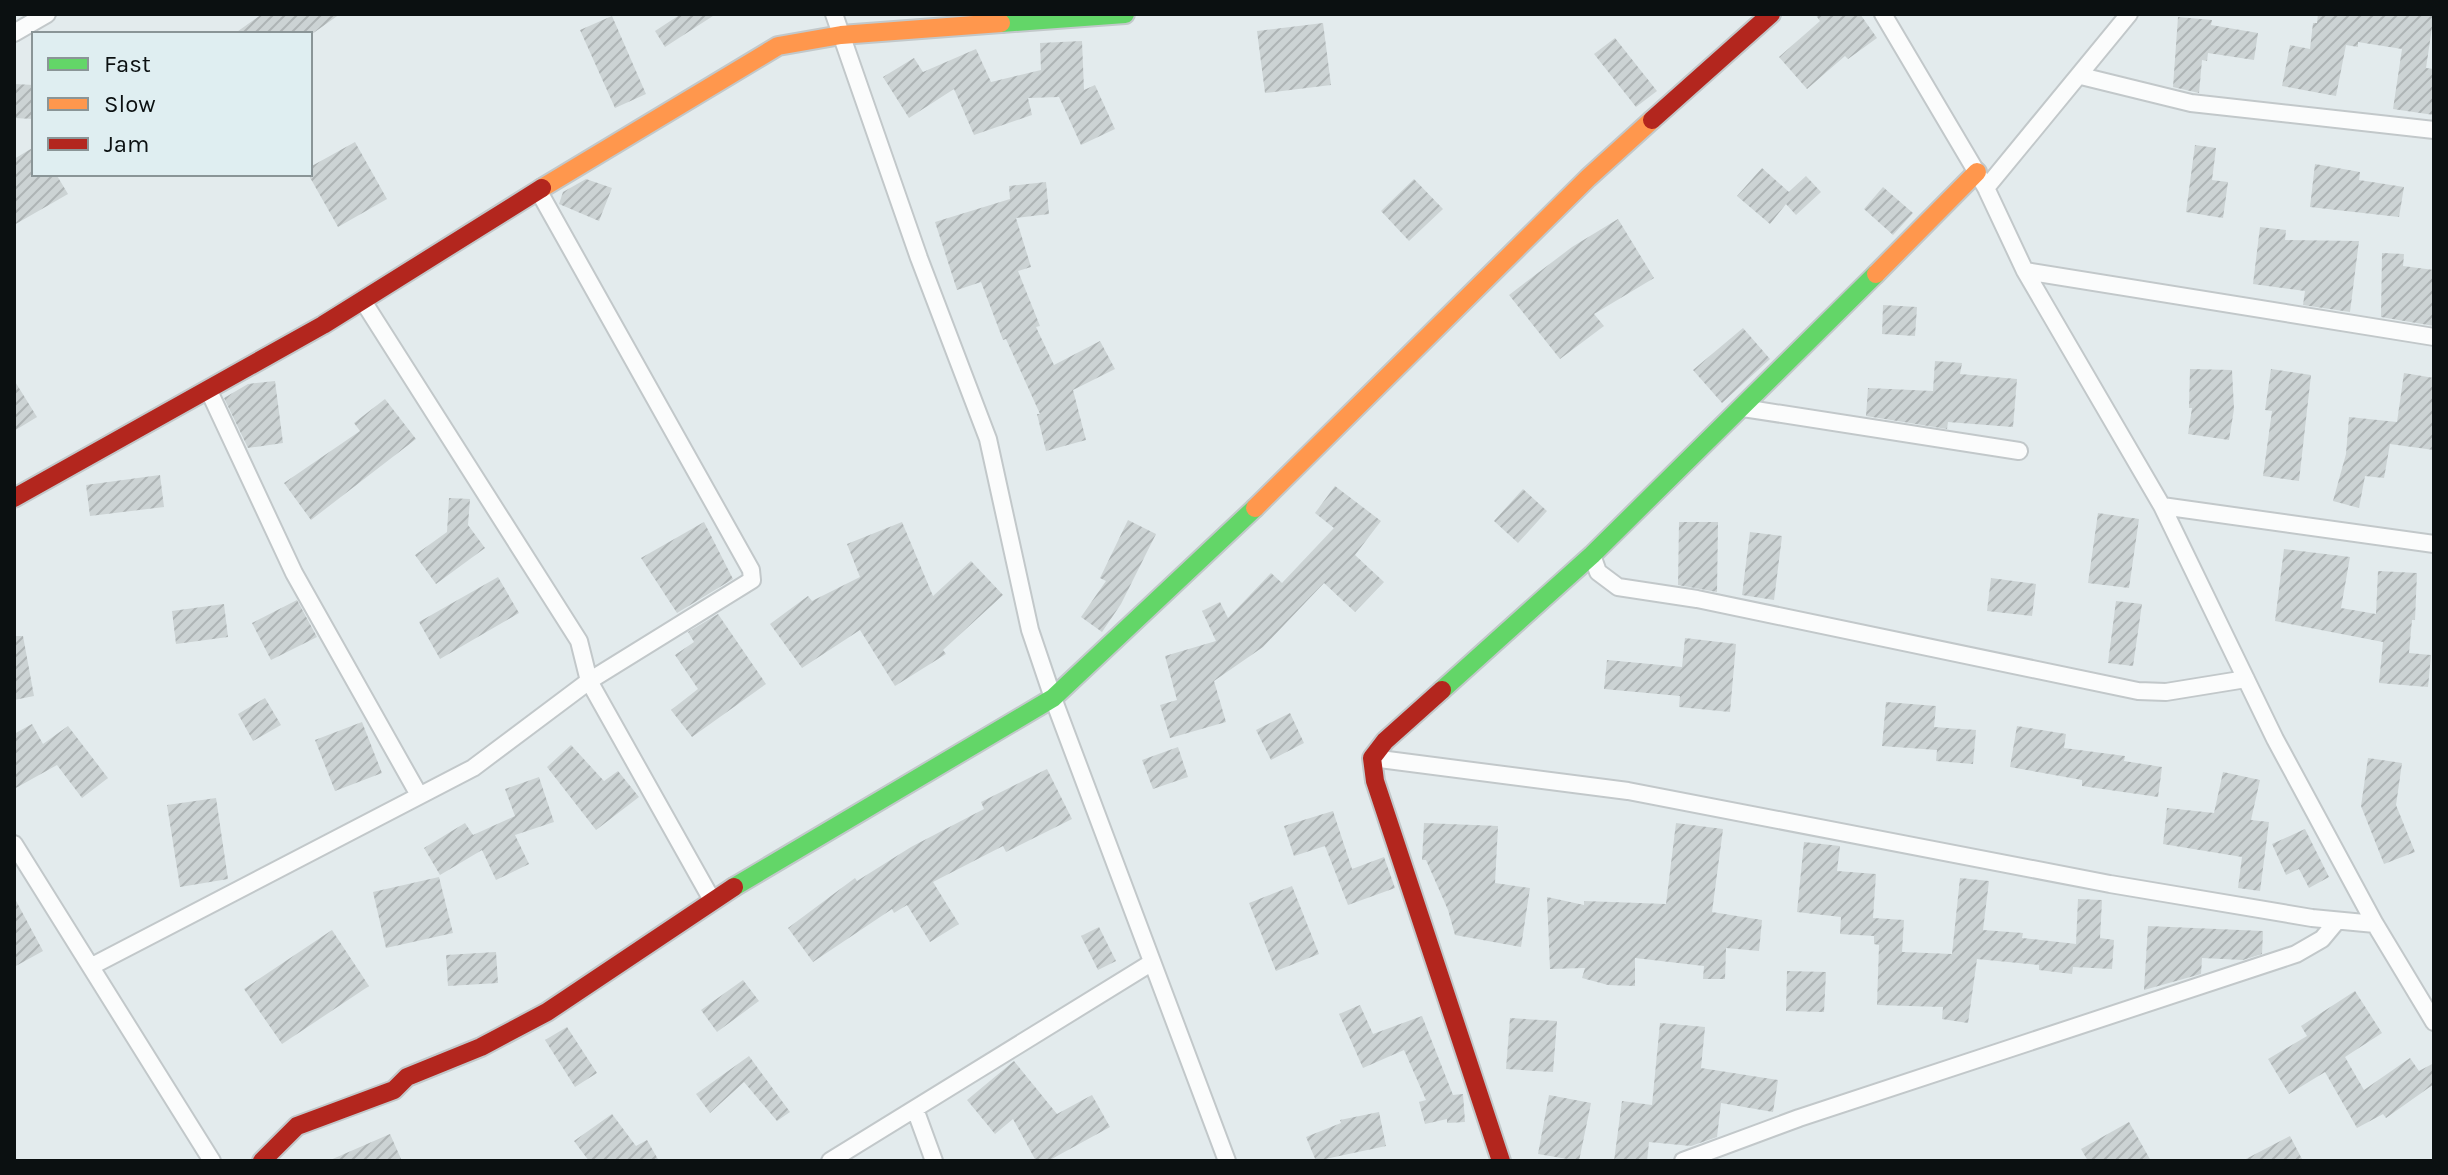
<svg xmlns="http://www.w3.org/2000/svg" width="2448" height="1175" viewBox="0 0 2448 1175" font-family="Karla,sans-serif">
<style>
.building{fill:url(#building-hatch)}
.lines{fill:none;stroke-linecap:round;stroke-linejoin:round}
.street-casing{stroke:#c2c8ca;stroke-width:20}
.fast-casing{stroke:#c2c8ca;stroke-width:22}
.slow-casing{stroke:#c2c8ca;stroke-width:22}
.jam-casing{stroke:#c2c8ca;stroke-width:22}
.street{stroke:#fbfcfc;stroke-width:16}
.fast{stroke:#63d668;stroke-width:18}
.slow{stroke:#ff974d;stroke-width:18}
.jam{stroke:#b3261e;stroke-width:18}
</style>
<defs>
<pattern id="building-hatch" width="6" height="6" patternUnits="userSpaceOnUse" patternTransform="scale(2)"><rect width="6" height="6" fill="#ccd3d4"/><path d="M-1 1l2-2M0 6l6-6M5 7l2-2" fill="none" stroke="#aeb4b5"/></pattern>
</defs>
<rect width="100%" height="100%" fill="#e3ebed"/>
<path class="building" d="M262,14H340L312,34H234Z
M681,14H716L665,47L655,31Z
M1815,14H1860L1877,38L1848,59L1845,56L1807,89L1779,57L1820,21Z
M2318,14H2434L2426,68L2434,69V115L2393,109L2402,49L2358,42V47L2346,45L2336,96L2282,86L2290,45L2310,49L2313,23H2317Z
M612,16L646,94L615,108L580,30Z
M2178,17L2212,20L2211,25L2258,33L2254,60L2208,53L2207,61L2202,60L2199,93L2173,87Z
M1323,23L1331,85L1265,93L1257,31Z
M1615,38L1657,91L1636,107L1594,54Z
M1082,41L1084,90L1095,85L1115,129L1081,145L1059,97L1028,98L1032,115L974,135L954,89L909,118L883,77L914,58L923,72L976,49L991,82L1041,70L1040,43Z
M14,84L34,85V119L14,118Z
M355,142L387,199L338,227L308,174L310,167Z
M2195,145L2216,148L2212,180L2228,182L2223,218L2186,212Z
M34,147V174H56L68,194L14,225V159Z
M2315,164L2360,172L2359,180L2404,187L2399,217L2310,207Z
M1762,168L1789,192L1806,176L1821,192L1796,215L1786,204L1770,224L1737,196Z
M586,179L612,188L599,221L559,204L563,192Z
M1414,179L1443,209L1409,241L1381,211Z
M1046,182L1049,214L1016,218L1031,267L1018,271L1040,326L1036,327L1054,365L1100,341L1115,369L1073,390L1086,440L1046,451L1037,414H1040L1006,339L1003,340L981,282L957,290L935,222L1010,199L1009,186Z
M1883,187L1913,213L1893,235L1864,209Z
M1618,219L1654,278L1594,314L1604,326L1560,359L1509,295L1572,247Z
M2260,227L2286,230L2285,240L2359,241L2350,312L2303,305L2305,291L2253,284Z
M2382,253L2404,254L2403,266L2434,270V326L2381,317Z
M1883,305L1917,307L1915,336L1882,334Z
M1743,328L1770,359L1722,403L1693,370Z
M1935,361L1962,363L1960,374L2017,379L2013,427L1948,422L1947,429L1866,416L1868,388L1933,391Z
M2190,369L2232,370L2234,409L2229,440L2188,434L2192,408H2189Z
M2271,369L2311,375L2299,481L2263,476L2272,411L2265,410Z
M2404,373L2434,378V450L2390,444L2384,478L2365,476L2359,508L2333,501L2346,454L2349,417L2397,422Z
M14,380L37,417L14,431Z
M275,381L283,443L248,448L224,398L248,384Z
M385,399L416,439L311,520L284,483L360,431L354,423Z
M160,475L164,507L90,516L86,485Z
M1335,486L1381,521L1355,555L1384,582L1355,612L1324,583L1263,647L1214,681L1226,722L1170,738L1160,705L1177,700L1165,656L1216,641L1202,611L1220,602L1228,618L1271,573L1282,583L1334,528L1315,513Z
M1523,489L1547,511L1518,543L1494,521Z
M449,498L470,499L468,525L485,548L436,584L415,555L447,532Z
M2098,513L2139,519L2129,588L2088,583Z
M1128,520L1156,534L1121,604L1102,632L1081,617L1106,581L1100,578Z
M704,522L733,579L677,613L641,558Z
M902,522L933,596L971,561L1003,595L943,650L946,654L895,686L860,630L802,668L770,624L808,596L812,601L860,577L847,544Z
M1679,522H1718L1717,592L1678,585Z
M1750,532L1782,536L1774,600L1742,595Z
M2284,549L2350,557L2341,608L2376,614L2378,571L2417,573L2415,620H2412L2409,653L2431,655L2428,687L2379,683L2383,642L2275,621Z
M498,577L519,613L440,659L419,622Z
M1991,578L2036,584L2032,616L1987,611Z
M297,600L317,637L271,660L252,623Z
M2116,601L2142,604L2133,666L2108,663Z
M224,604L228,637L176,644L172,611Z
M718,614L766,684L692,737L671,710L698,689L675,655L694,642L688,632Z
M14,636H23L34,696L14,700Z
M1685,638L1736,644L1730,712L1679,707L1680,696L1604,689L1607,660L1682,667Z
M265,698L281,725L253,741L238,714Z
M1886,702L1936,706L1934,727L1976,730L1973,764L1936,761L1937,750L1882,746Z
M1290,713L1304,743L1271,760L1256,730Z
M362,722L382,773L335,791L315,740Z
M32,724L43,744L68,726L108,778L82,798L57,765L14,789V734Z
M2017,726L2066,734L2064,748L2125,756L2124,761L2162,767L2158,797L2082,786V780L2010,767Z
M571,745L604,781L618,771L639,797L596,830L547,767Z
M1178,747L1188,777L1153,789L1142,760Z
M2368,758L2402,763L2396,805L2415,852L2384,864L2361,806Z
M1047,769L1072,819L1006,852L1003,846L933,882L959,924L930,942L907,905L894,913L892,909L813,962L788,928L855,878L857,881L911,847L984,809L981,802Z
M2223,772L2260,780L2251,820L2269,822L2260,891L2238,888L2242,857L2163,844L2167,808L2214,813Z
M539,777L554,822L515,835L529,864L496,880L482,850L440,875L424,848L465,823L473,835L515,816L505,789Z
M216,798L228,879L180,887L167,805Z
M1333,811L1352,869L1384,857L1395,888L1348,905L1325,846L1294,856L1284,826Z
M1424,823L1498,826L1495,883L1530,888L1521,947L1455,935L1448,910L1426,860H1422Z
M1676,823L1723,829L1712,912L1762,920L1759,951L1726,948L1725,979H1703L1704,966L1635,958V986L1608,985L1582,978L1585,968L1550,969L1547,897L1584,905V901L1666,904Z
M2305,829L2329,877L2309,888L2299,869L2286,875L2272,844Z
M1804,842L1840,846L1837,871L1876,874L1873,918L1904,920L1902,952L1952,954L1960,878L1989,881L1983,930L2023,933L2022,938L2076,944L2078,899L2102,900L2100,938L2114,940L2112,969L2073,967L2072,974L2039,970V965L1977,959L1968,1023L1942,1019L1943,1007L1877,1005L1879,945L1874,944V936L1840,934L1841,917L1797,912Z
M439,877L453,933L386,948L373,892Z
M1292,886L1319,954L1276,971L1249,903Z
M14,897L43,951L14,967Z
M2148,926L2263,931L2262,954L2243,960L2202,958L2201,974L2144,990Z
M1099,927L1116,961L1098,970L1081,936Z
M332,930L369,986L282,1044L244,989Z
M496,952L498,983L448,986L446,955Z
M1787,971L1826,972L1824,1012L1786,1011Z
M743,980L759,1001L717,1032L701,1010Z
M2355,991L2382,1033L2345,1057L2364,1090L2410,1058L2419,1071L2434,1063V1084L2386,1118L2383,1114L2357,1128L2325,1072L2289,1094L2268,1059L2307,1036L2301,1026Z
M1360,1005L1373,1034L1422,1016L1453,1095L1463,1094L1465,1122L1447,1123V1119L1425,1124L1419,1102L1426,1100L1404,1050L1363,1068L1339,1014Z
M1510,1018L1557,1021L1553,1072L1506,1069Z
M1660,1023L1705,1027L1701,1068L1778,1080L1773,1112L1721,1103L1717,1137L1691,1146L1649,1142L1647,1161H1614L1622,1101L1652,1105Z
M567,1027L597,1073L575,1087L545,1040Z
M749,1056L790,1112L777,1121L744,1082L710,1113L696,1094Z
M1014,1061L1057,1114L1092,1095L1110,1127L1048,1161H1036L1013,1119L995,1134L967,1100Z
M1549,1095L1591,1103L1579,1161L1538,1154Z
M1379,1112L1386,1146L1316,1161L1306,1137L1341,1123L1340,1120Z
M612,1114L636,1146L647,1140L659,1161H589L574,1141Z
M2129,1122L2151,1161H2088L2081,1149Z
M390,1134L402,1161H328Z
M2290,1136L2303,1161H2242Z"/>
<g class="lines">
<g class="street-casing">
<path id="street" d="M834,14L919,258L988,439L1030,630L1053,698L1227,1161
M1883,14L1986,188L2025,271L2162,506L2275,739L2375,924L2434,1022
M14,33L47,14
M2081,76L2191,103L2434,130
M1986,188L2129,14
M2025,271L2434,337
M363,301L579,641L589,681L712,900
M208,389L294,573L419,795
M1743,408L2019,451
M2162,506L2434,544
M1592,555L1598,572L1618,587L1697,599L2138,691L2166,692L2246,679
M1372,758L1628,791L2110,884L2312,918L2375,924
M14,844L212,1161
M92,966L473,768L589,681L752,580L751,570L538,190
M915,1109L934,1161
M830,1161L1151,963
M1683,1161L1799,1118L2296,954L2322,939L2337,921"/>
</g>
<g class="fast-casing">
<path id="fast" d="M1001,23L1125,14
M1442,690L1592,555L1876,274
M734,887L1053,698L1255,508"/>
</g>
<g class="slow-casing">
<path id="slow" d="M542,188L778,46L841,35L1001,23
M1876,274L1977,172
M1255,508L1588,178L1652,120"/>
</g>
<g class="jam-casing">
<path id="jam" d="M1652,120L1771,14
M14,498L323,325L542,188
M1442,690L1385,741L1372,758L1375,781L1501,1161
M262,1161L297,1126L394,1090L407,1077L481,1047L547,1012L734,887"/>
</g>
<use href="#street" class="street"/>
<use href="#fast" class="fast"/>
<use href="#slow" class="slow"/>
<use href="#jam" class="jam"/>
</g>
<rect width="2448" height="1175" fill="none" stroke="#0b1011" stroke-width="32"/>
<rect x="32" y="32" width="280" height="144" fill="#dfeef1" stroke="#8a9597" stroke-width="2"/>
<rect x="48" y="58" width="40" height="12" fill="#63d668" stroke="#8a9597" stroke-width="2"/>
<text x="104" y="72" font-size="24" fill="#0b1011">Fast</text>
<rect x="48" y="98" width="40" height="12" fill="#ff974d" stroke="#8a9597" stroke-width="2"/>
<text x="104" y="112" font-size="24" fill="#0b1011">Slow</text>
<rect x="48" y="138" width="40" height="12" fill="#b3261e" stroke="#8a9597" stroke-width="2"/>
<text x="104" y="152" font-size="24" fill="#0b1011">Jam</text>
</svg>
